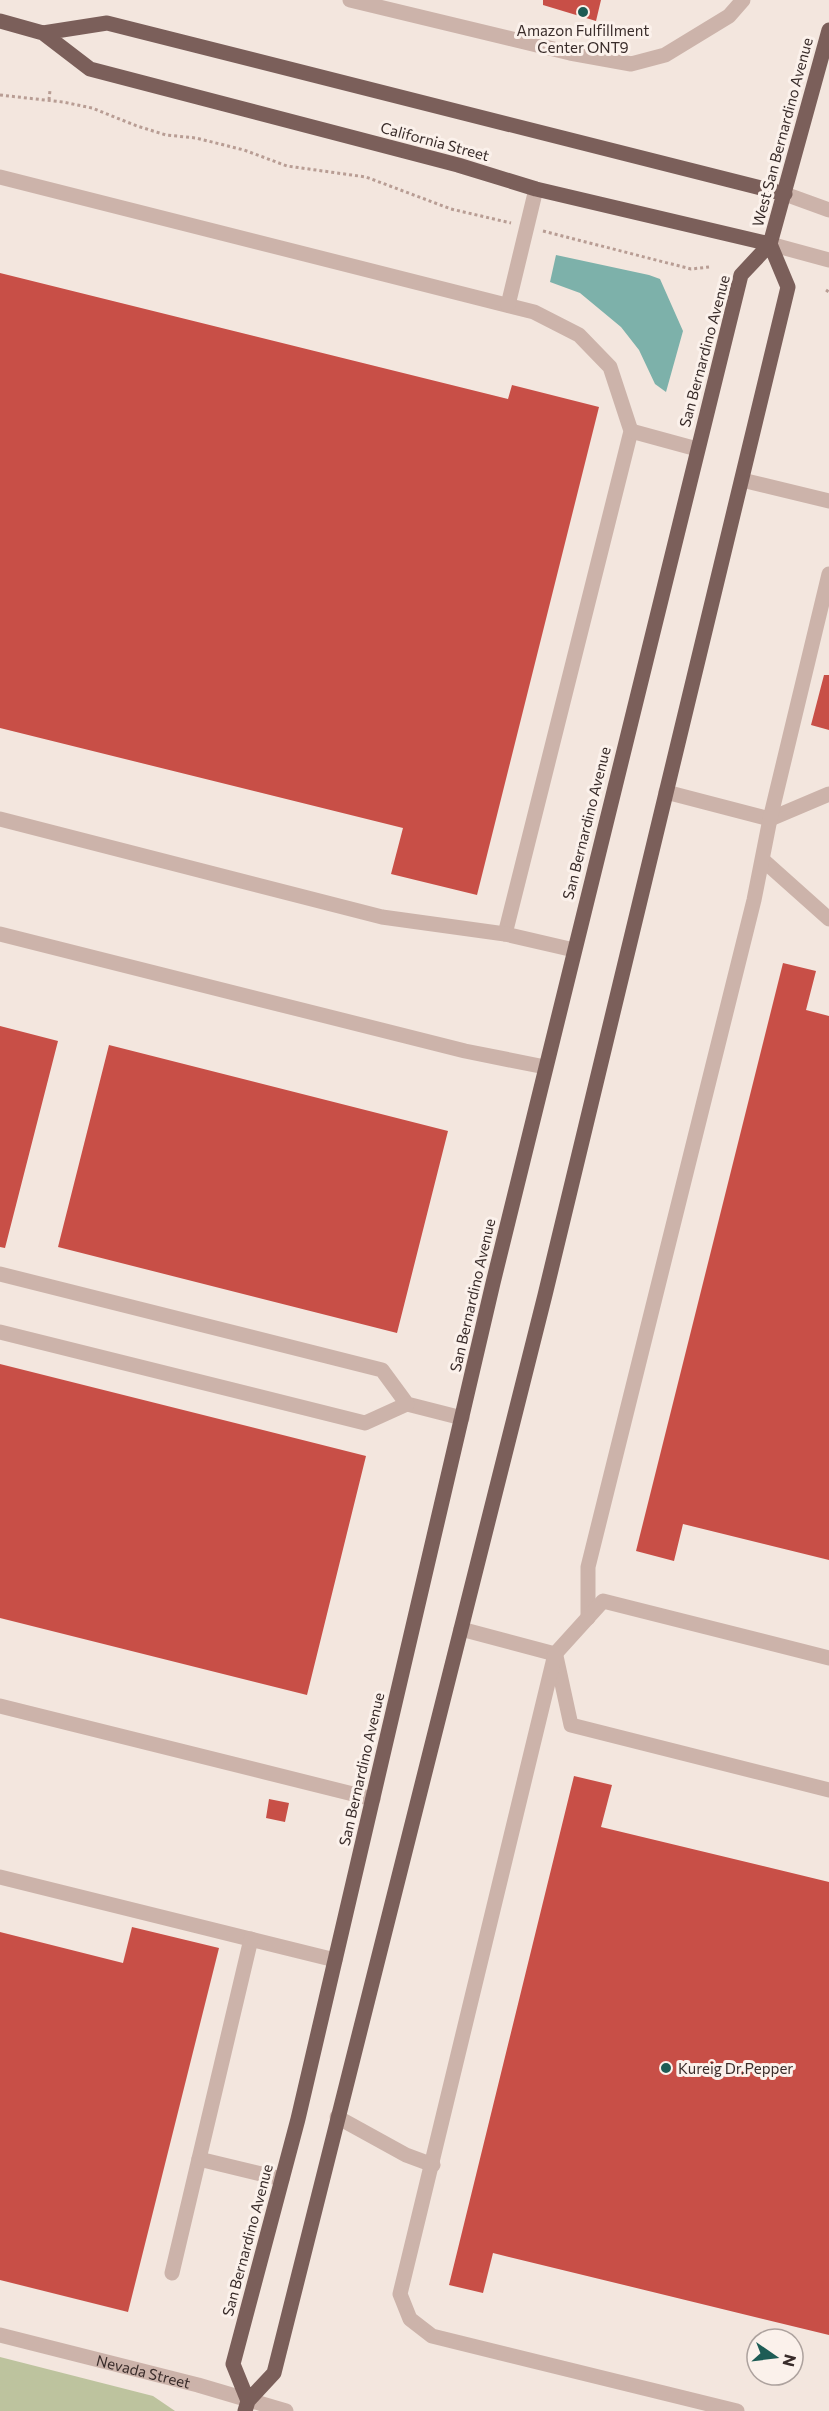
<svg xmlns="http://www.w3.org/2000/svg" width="829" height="2411" viewBox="0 0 829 2411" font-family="Commissioner,sans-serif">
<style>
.green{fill:#bdc39e}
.water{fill:#7db1aa}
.building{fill:#c84f47}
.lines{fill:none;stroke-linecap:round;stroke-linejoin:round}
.path{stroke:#b89d94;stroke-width:3;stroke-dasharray:3 3;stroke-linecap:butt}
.minor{stroke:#ccb3aa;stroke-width:15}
.major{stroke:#7b5f5a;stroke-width:15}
.poi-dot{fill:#1e5c55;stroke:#fbf1eb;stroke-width:2}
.labels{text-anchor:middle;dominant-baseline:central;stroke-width:6;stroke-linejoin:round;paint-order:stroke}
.poi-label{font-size:15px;fill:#392c2a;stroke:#fbf1eb}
.street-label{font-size:15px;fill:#392c2a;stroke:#fbf1eb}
</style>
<rect width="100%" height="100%" fill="#f3e6de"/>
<path class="green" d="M0,2357L153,2396L175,2411H0Z"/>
<path class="water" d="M556,255L649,275L660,279L683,331L666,392L655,384L639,350L621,327L580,293L550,282Z"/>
<path class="building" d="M543,0H601L596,21L543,5Z
M0,273L508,399L512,385L599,407L477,895L391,874L403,828L0,728Z
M824,675H829V730L811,725Z
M783,963L816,971L806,1010L829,1016V1560L683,1524L674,1561L636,1551Z
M0,1026L58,1041L5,1248L0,1247Z
M109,1045L448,1131L397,1333L58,1247Z
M0,1364L366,1456L307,1695L0,1618Z
M574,1776L612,1785L601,1827L829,1882V2335L493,2253L483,2293L449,2285Z
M269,1799L289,1803L285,1822L266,1818Z
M132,1927L219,1948L128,2312L0,2280V1932L123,1963Z"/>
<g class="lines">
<path class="path" d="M0,95L63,102L92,108L137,126L166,135L196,138L244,150L287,166L366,177L451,209L511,223
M49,100L50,90
M543,231L691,269L709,267
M826,290L829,292"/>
<g class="minor">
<path d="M350,0L570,53L631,64L665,55L729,16L743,0"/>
<path d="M0,177L534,312L579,335L610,367L631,431L505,934"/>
<path d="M785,194L829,210"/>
<path d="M770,244L829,260"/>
<path d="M508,305L536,189"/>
<path d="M631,431L697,449"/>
<path d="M742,480L829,501"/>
<path d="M666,792L770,819L829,794"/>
<path d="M0,819L382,917L505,934L574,950"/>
<path d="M763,860L829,919"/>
<path d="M0,934L465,1051L545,1067"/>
<path d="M0,1274L382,1370L407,1404L462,1418"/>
<path d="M0,1332L365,1423L407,1404"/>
<path d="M588,1618V1567L754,900L770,819L829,574"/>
<path d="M461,1629L555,1654"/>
<path d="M556,1656L571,1725L829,1790"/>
<path d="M0,1706L373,1799"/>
<path d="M0,1877L335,1960"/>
<path d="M337,2117L406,2155L433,2165"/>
<path d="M199,2159L282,2179"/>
<path d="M172,2273L251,1939"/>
<path id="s1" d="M0,2335L198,2385L286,2411"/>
<path d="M737,2411L432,2336L410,2319L400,2294L555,1654L603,1601L829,1658"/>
</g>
<path class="major" d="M0,21L43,33L90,69L458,165L536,189L770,244
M43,33L107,23L785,194
M248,2401L233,2364L298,2119L493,1283L741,275L770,244L829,30
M245,2411L248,2401L274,2373L545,1295L788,287L770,244"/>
</g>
<g class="poi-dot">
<circle cx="583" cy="12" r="6"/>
<circle cx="666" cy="2068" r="6"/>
</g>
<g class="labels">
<g class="poi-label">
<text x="583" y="30">Amazon Fulfillment<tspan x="583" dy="17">Center ONT9</tspan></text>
<text x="678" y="2068" text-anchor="start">Kureig Dr.Pepper</text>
</g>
<g class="street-label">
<text transform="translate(782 132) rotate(-75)">West San Bernardino Avenue</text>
<text transform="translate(435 141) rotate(15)">California Street</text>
<text transform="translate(704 351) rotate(-75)">San Bernardino Avenue</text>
<text transform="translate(586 823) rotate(-76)">San Bernardino Avenue</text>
<text transform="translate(472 1295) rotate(-77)">San Bernardino Avenue</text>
<text transform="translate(361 1769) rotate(-77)">San Bernardino Avenue</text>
<text transform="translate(247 2240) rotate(-75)">San Bernardino Avenue</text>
<text stroke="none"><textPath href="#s1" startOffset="148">Nevada Street</textPath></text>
</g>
</g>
<g transform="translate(775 2357) rotate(104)"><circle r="28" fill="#fbf1eb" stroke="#ada29e" stroke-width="1.5"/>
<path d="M0-4.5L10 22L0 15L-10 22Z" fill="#1e5c55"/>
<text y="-9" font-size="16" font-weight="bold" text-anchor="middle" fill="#392c2a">N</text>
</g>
</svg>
